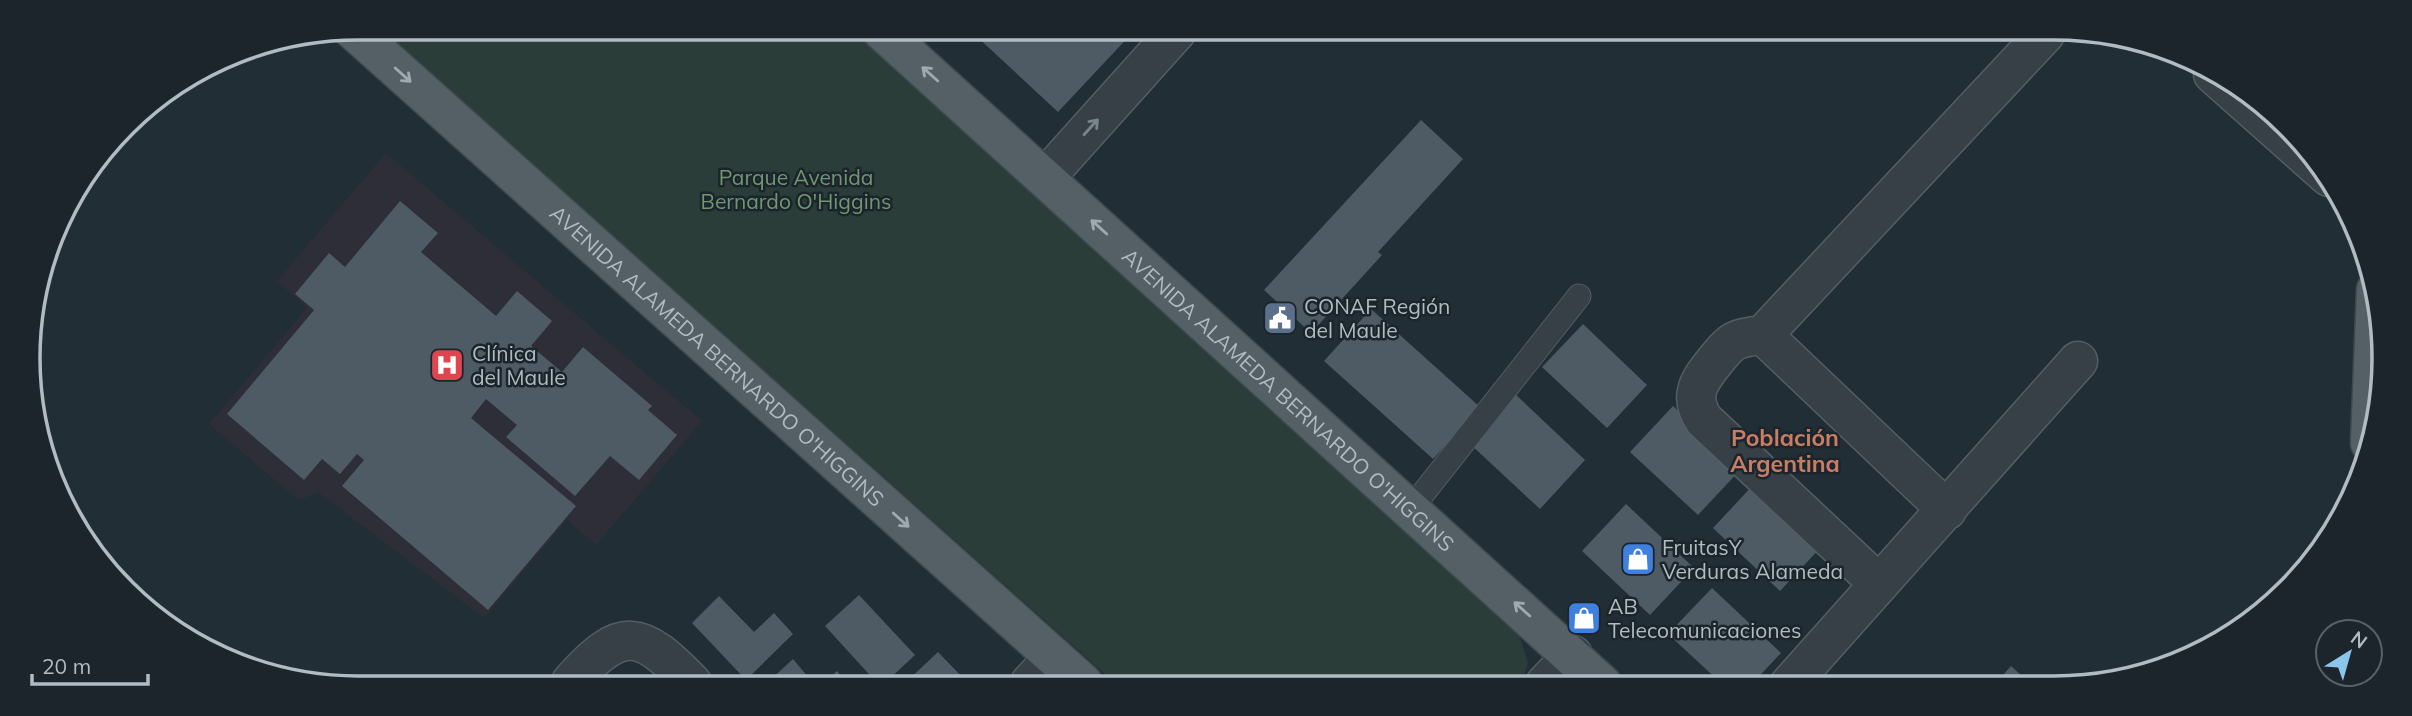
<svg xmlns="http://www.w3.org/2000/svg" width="2412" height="716" viewBox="0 0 2412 716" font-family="Mulish,sans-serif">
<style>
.medical{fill:#2d2e38}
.green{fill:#2a3d39}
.building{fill:#4e5b64}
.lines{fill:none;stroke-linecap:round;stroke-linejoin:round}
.service-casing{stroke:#535e64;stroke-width:25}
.minor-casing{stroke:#535e64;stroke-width:41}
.primary-casing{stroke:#3f4950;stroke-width:41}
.service{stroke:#364046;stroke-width:23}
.minor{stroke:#364046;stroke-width:38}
.primary{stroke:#545f66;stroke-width:38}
.oneway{stroke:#9ea9b0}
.oneway2{stroke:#79848b}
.labels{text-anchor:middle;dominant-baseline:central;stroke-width:5;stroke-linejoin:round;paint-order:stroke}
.park-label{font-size:21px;fill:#719672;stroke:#1b252b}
.poi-label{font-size:21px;fill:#b0bbc3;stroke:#1b252b;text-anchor:start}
.street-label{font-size:21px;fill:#b0bbc3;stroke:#1b252b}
.neighbourhood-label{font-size:23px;font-weight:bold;fill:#c77d66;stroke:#1b252b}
.rim{fill:none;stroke:#b0bbc3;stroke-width:3.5}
</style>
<rect width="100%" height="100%" fill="#222e35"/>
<path class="medical" d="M386,153L702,421L596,545L567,520L484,618L319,493L298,500L209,424L307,308L277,281Z"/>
<path class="green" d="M380,28L853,30L1518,631L1528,663L1521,684L1115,683Z"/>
<path class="building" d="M978,30L1124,31H1134L1058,112L974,34Z
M1421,120L1463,159L1378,252L1382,255L1311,333L1264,290Z
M400,201L438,233L421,252L496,316L517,291L552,321L531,346L562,372L583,347L652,406L648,410L677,435L639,480L610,456L575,496L506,437L517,425L486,399L471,418L576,506L488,610L342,486L364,460L357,454L340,474L322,459L304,480L227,414L314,310L295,294L329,253L345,267Z
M1371,309L1480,407L1433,459L1324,361Z
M1583,324L1647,385L1607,428L1542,367Z
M1515,394L1585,460L1540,509L1469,443Z
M1673,406L1741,469L1698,515L1630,452Z
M1755,483L1822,546L1780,591L1713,528Z
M1626,504L1694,568L1650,615L1582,551Z
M1712,588L1781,653L1751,685L1722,684L1668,634Z
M859,595L915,655L885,683H877L825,626Z
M719,596L754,632L774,613L793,634L746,680L692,623Z
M938,652L968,683H905Z
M793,659L813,683H767Z
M2011,666L2032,685H1994Z
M837,671L847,683H824Z"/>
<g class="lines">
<g class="service-casing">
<path id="service" d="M1410,510L1579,296"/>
</g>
<g class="minor-casing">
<path id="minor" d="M2213,74L2329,177
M1045,178L1177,31
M1763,335L2045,34
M1763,335C1754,336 1743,337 1735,341C1727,345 1721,354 1715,361C1699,381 1688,396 1704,420L1878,583
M1763,335L1947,510
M571,682C622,624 641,630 692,683
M1030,683L1054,657
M1545,684L1573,655
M1789,685L2078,361"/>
</g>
<g class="primary-casing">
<g id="primary">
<path id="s1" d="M352,29L1083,683"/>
<path id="s2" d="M881,30L1602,684"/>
<path d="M2370,443L2376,290"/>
</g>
</g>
<use href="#service" class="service"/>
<use href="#minor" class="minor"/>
<use href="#primary" class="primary"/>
</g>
<defs><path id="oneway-shaft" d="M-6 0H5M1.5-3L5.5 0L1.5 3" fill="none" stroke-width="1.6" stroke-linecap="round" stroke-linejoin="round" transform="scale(1.75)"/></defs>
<g class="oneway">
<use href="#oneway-shaft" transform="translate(930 74) rotate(-138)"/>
<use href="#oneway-shaft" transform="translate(403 75) rotate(42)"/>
<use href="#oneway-shaft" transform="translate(1099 227) rotate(-138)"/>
<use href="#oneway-shaft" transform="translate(901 520) rotate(42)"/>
<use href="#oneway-shaft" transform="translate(1522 609) rotate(-138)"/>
</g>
<use class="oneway2" href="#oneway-shaft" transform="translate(1091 127) rotate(-48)"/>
<defs>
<g id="civic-square" transform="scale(1.75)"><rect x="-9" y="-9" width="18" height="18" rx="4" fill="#5c6f8a" stroke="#1b252b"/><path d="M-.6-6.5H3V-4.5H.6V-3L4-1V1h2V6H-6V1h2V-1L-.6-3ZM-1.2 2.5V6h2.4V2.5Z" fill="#fff"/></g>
<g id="hospital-square" transform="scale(1.75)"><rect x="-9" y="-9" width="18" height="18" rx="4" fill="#e0444e" stroke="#1b252b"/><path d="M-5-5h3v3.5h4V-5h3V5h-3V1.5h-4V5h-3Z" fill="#fff"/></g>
<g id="shop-square" transform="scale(1.75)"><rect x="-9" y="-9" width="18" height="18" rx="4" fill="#3f7fe0" stroke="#1b252b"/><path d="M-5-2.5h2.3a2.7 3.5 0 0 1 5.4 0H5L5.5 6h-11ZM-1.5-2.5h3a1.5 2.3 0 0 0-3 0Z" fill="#fff"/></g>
</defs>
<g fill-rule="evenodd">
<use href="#civic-square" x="1280" y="318"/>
<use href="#hospital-square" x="447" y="365"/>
<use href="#shop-square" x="1638" y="559"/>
<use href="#shop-square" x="1584" y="618"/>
</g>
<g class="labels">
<g class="park-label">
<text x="796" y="177">Parque Avenida<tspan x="796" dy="24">Bernardo O'Higgins</tspan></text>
</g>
<g class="poi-label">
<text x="1304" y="306">CONAF Región<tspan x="1304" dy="24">del Maule</tspan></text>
<text x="472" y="353">Clínica<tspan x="472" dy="24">del Maule</tspan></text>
<text x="1662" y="547">FruitasY<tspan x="1662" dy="24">Verduras Alameda</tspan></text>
<text x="1608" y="606">AB<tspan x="1608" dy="24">Telecomunicaciones</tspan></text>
</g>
<g class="street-label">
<text stroke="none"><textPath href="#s1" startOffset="490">AVENIDA ALAMEDA BERNARDO O'HIGGINS</textPath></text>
<text stroke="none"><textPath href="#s2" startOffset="550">AVENIDA ALAMEDA BERNARDO O'HIGGINS</textPath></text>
</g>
<g class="neighbourhood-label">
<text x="1785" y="437">Población<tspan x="1785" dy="26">Argentina</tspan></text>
</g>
</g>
<path d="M0 0H2412V716H0ZM358 40H2054A318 318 0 0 1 2372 358V358A318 318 0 0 1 2054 676H358A318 318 0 0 1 40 358V358A318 318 0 0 1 358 40Z" fill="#1b252b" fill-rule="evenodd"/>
<path class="rim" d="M358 40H2054A318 318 0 0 1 2372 358V358A318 318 0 0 1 2054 676H358A318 318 0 0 1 40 358V358A318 318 0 0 1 358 40Z"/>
<g transform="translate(2349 653) rotate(37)"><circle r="33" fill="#1b252b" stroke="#576168" stroke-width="2"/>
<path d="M0-5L12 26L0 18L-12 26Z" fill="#8cc5ec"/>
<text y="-10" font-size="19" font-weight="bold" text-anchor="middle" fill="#b0bbc3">N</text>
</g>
<path d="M32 674v10h116v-10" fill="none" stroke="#b0bbc3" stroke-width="3.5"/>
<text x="42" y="674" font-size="21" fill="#b0bbc3" stroke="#1b252b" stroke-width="5" paint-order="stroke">20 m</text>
</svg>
